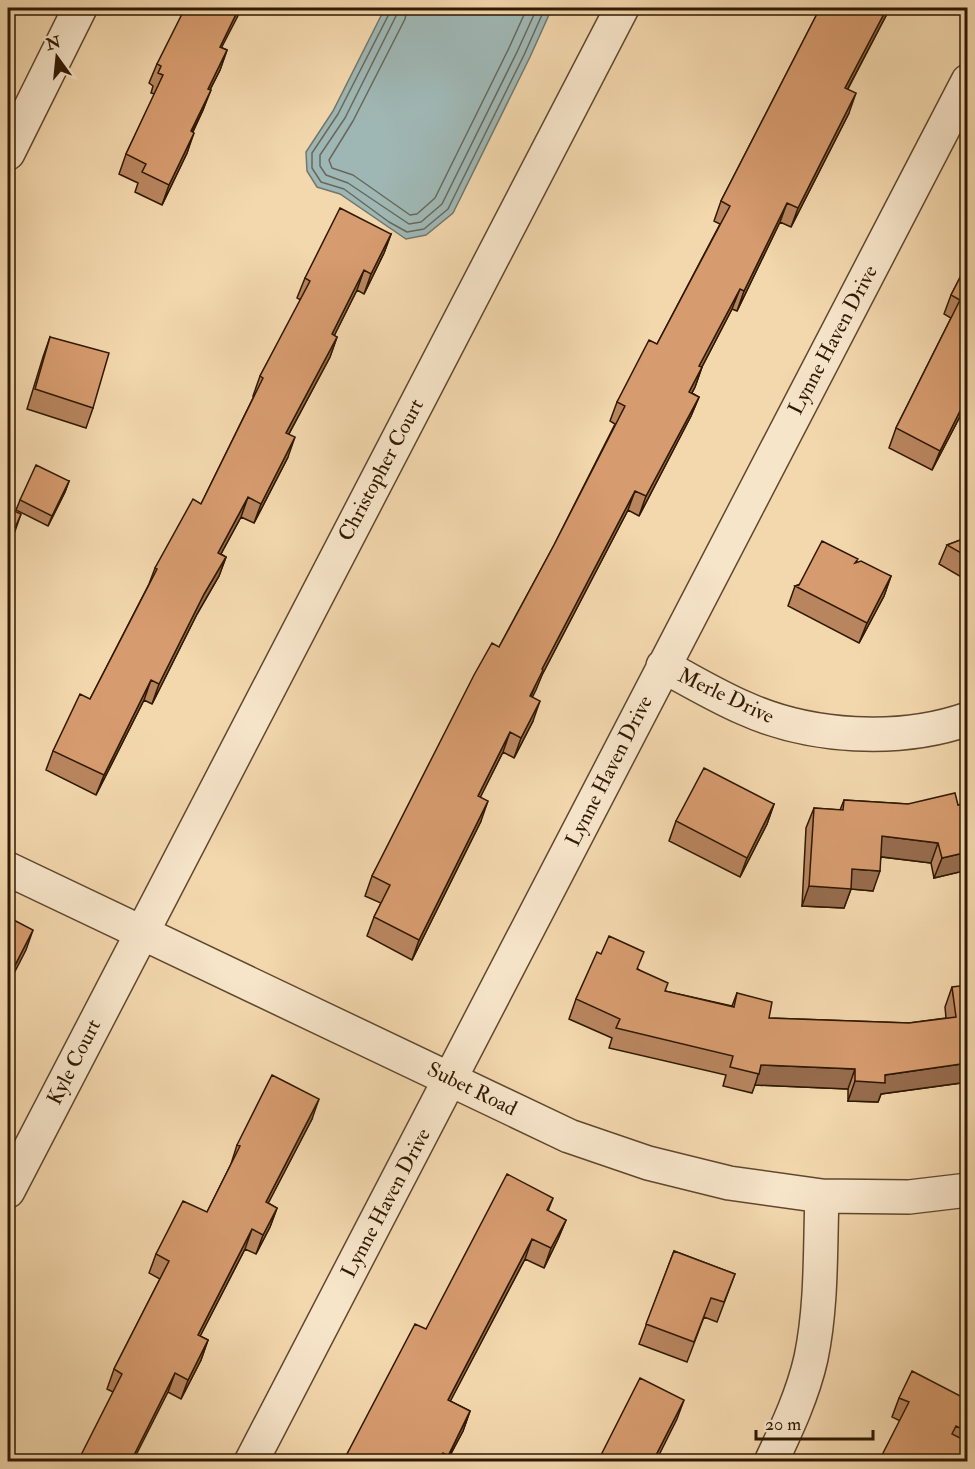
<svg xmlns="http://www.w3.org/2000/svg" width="975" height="1469" viewBox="0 0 975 1469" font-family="'IM FELL Double Pica',serif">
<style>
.water{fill:#9fb7b4;stroke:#72786d;stroke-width:1.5}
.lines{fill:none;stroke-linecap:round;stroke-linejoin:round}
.shore{stroke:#67685b;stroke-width:1.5}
.street-casing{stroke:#60482d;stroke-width:36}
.street{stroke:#f7e5ca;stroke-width:33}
.wall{fill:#b8855f;stroke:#2f1902;stroke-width:1.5}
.shaded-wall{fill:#966c4d;stroke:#2f1902;stroke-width:1.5}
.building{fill:#d69b6e;stroke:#2f1902;stroke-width:1.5}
.labels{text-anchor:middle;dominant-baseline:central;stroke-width:4.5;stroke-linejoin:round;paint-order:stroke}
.street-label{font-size:21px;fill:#2f1902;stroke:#f7e5ca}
</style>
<rect width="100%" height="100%" fill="#f3d7ad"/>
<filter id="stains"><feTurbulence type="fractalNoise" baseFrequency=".00333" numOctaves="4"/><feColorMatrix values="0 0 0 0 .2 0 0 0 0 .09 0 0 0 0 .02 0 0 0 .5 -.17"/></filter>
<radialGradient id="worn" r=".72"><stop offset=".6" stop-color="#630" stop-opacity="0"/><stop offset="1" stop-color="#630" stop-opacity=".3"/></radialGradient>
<path class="water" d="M385,8H552L530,57L453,213L426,235L406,239L340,194L317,187L307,171L306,152L333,111Z"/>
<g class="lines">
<path class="shore" d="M390,8V12L338,114L312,153V168L321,182L344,189L389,222L407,232L424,229L448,209L524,55L545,8
M398,8L396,16L345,118L320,155V166L326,175L348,183L409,224L421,222L442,204L517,52L537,8
M407,8L405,19L353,121L329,160L332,168L353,175L410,215L417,214L435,198L509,48L527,8"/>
<g class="street-casing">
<path id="street" d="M8,153L80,8
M663,666C690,680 716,696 744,708C810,738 899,743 968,719
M8,869L569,1136L648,1163L729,1183L822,1196L909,1197L968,1190
M8,1191L622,8
M251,1462L968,81
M771,1462C787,1428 803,1394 811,1358C822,1305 820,1249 822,1196"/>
</g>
<use href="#street" class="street"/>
</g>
<path class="wall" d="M808,8H890L848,89L849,113L791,227L780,222L737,311L732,309L702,367L695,387L692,393L699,397L691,416L639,516L628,510L542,675L532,697L533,721L514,758L503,752L480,797L481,821L412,960L367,936L374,917L381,903L365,896L372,876L499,647L554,545L615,424L610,421L617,402L657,344L720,224L714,221L721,201L818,12Z
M222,48L227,50L220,70L210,90L203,110L193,132L187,153L162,205L135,192L138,183L119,174L126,154L155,94L151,93L153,86L149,83L157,64Z
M391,234L384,253L364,294L357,290L334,336L337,337L330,357L289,434L288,457L254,523L241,517L221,554L226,557L219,576L197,614L152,704L144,700L96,795L46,770L53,751L90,699L149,584L155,568L201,504L254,396H253L260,376L301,300L297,298L305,278Z
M968,262V401L932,470L889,448L896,428L951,318L944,314L951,295Z
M50,337L93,408L86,428L27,409L43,357Z
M69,481L65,492L48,526L16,510L20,500Z
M968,537V581L939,564L947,545Z
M856,562L891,576L884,596L859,643L788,606L795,586Z
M844,800L908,804L958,805L968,803V870L934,878L931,863L881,857L873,891L851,889L844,908L802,906L806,828L814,808L840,810Z
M774,804L767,824L740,877L669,841L676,821Z
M601,954L638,969L665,991L732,1006L737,993L769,1018L909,1023L946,1018L945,1007L952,987L968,1082L881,1094L878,1102L848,1101V1089L755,1085L752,1093L723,1086L726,1075L609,1048L612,1038L569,1019L576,999Z
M312,1119L268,1203L277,1208L270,1227L256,1254L245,1249L200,1336L208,1340L201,1360L181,1399L168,1392H113L107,1389L114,1369L160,1279L149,1273L156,1254L207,1212L231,1164L237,1145Z
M553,1198L548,1211L566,1220L558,1239L544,1268L525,1259L450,1401L470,1411L463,1431L447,1461H344L347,1454L426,1329Z
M674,1251L735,1274L717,1322L704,1317L687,1362L639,1344Z
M899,1398L968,1400V1455L892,1417Z"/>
<path class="shaded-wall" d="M239,8H242L212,66L220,47Z
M887,8H890L838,107L845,88Z
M227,50L220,70L200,109L208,89Z
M211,90L203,110L183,151L191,131Z
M856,93L849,113L791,227L798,208Z
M194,133L187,153L162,205L169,185Z
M787,203L780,222L737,311L744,291Z
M391,234L384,253L364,294L371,274Z
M364,270L357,290L325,354L332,334Z
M740,289L732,309L692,386L699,366Z
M337,337L330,357L279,452L286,433Z
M702,367L695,387L682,411L689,392Z
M968,395V401L932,470L940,451Z
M699,397L691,416L639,516L646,496Z
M295,437L288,457L254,523L261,504Z
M69,481L65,492L48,526L52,516Z
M635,491L628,510L542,675L536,690L523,716L542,669Z
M248,497L241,517L211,572L218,553Z
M21,514L14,534L8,548V544Z
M226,557L219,576L197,614L152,704L159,684L204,594Z
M891,576L884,596L859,643L867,623Z
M151,680L144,700L96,795L104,775Z
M540,701L533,721L514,758L521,738Z
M510,732L503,752L471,816L478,796Z
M488,801L481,821L412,960L419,940Z
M774,804L767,824L740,877L747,858Z
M882,836L938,843L931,863L875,856Z
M968,852V870L934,878L942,858Z
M852,869L880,871L873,891L851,889L844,908L802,906L809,886Z
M33,930L26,950L8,985V979Z
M968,1063V1082L881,1094L878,1102L848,1101L855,1081L885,1075Z
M761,1065L855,1069L848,1089L755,1085Z
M319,1099L312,1119L259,1221L266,1202Z
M277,1208L270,1227L256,1254L263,1235Z
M566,1220L558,1239L544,1268L551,1248Z
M252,1229L245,1249L191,1354L198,1335Z
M532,1239L525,1259L441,1419L448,1400Z
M208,1340L201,1360L181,1399L188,1380Z
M175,1373L168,1392L133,1461H131Z
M684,1400L677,1419L656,1461H653Z
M470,1411L463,1431L447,1461H446Z
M968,1445L962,1461H959Z"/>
<path class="building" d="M185,8H239L220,47L227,50L208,89L211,90L191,131L194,133L169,185L142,172L146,164L126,154L163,75L158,73L161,66L157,64Z
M820,8H887L845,88L856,93L798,208L787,203L744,291L740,289L699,366L702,367L689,392L699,397L646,496L635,491L542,669L543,670L530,696L540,701L521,738L510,732L478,796L488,801L419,940L374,917L390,885L372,876L474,675L492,643L499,647L554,545L625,406L617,402L649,340L657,344L730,206L721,201Z
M340,208L391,234L371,274L364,270L332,334L337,337L286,433L295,437L261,504L248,497L218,553L226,557L204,594L159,684L151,680L104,775L53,751L80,694L90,699L157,569L155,568L193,499L201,504L263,378L260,376L310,281L305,278Z
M968,262V395L940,451L896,428L960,300L951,295Z
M50,337L109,353L93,408L35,389Z
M36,465L69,481L52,516L20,500Z
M8,508L21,514L8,544Z
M968,537V557L947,545Z
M822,541L858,559L855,563L861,561L891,576L867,623L795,586L799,585Z
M704,768L774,804L747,858L676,821Z
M955,793L958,805L968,803V852L942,858L938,843L882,836L880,871L852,869L851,889L809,886L814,808L843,810L844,800L908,804Z
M8,917L33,930L8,979Z
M609,936L644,952L637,969L668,983L665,991L734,1007L737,993L772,1002L769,1018L909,1023L956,1017L952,987L968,985V1063L885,1075V1083L855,1081V1069L761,1065L759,1074L730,1067L733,1056L616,1028L620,1019L576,999L597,952L601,954Z
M272,1075L319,1099L266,1202L277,1208L263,1235L252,1229L198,1335L208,1340L188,1380L175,1373L131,1461H78L122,1374L114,1369L169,1261L156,1254L183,1201L207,1212L240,1146L237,1145Z
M507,1174L553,1198L547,1210L566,1220L551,1248L532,1239L448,1400L470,1411L448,1456L443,1453L438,1461H348L351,1456L347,1454L415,1324L426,1329Z
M674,1251L735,1274L724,1302L711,1298L694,1342L646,1324Z
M912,1371L968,1400V1432L956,1426L952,1434L968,1442V1445L959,1461H879L909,1402L899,1398Z
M640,1378L684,1400L653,1461H598Z"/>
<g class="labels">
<g class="street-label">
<text transform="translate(833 340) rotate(-62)">Lynne Haven Drive</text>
<text transform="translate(381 470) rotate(-62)">Christopher Court</text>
<text transform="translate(726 696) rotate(25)">Merle Drive</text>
<text transform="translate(609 771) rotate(-63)">Lynne Haven Drive</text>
<text transform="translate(74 1062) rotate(-63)">Kyle Court</text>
<text transform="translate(472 1089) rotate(26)">Subet Road</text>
<text transform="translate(386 1203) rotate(-62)">Lynne Haven Drive</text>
</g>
</g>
<rect width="975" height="1469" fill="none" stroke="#f3d7ad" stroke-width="30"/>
<rect x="9" y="9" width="957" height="1451" fill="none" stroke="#2f1902" stroke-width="3"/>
<rect x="15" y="15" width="945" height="1439" fill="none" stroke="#2f1902" stroke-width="1.5"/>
<g transform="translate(57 57) rotate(345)" stroke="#f7e5ca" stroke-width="4.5" paint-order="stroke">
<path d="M0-4.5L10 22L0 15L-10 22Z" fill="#2f1902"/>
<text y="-9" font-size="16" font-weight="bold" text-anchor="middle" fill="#2f1902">N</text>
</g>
<path d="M756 1430v9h117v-9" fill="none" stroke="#2f1902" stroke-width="3"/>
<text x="765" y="1430" font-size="18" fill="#2f1902" stroke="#f7e5ca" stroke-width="4.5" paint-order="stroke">20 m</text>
<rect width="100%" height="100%" filter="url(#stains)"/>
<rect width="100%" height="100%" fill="url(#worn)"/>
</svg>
